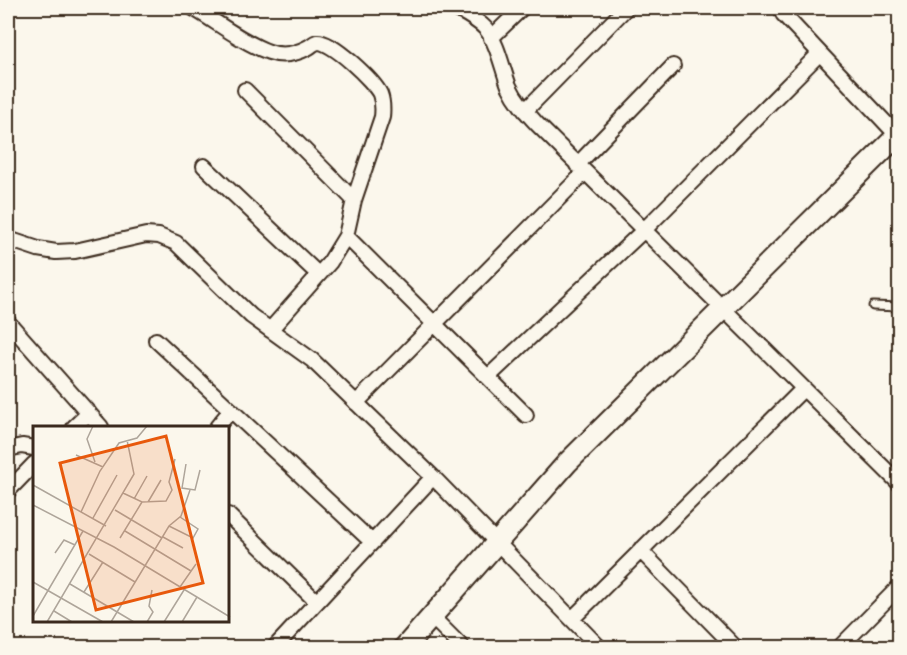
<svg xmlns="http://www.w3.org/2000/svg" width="907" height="655" viewBox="0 0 907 655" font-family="'Indie Flower',sans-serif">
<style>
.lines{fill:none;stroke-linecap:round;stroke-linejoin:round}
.lane-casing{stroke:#3b2a1e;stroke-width:11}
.street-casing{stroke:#3b2a1e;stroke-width:18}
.secondary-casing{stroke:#3b2a1e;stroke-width:24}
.lane{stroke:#fbf7ec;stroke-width:7}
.street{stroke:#fbf7ec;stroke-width:14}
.secondary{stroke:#fbf7ec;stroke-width:20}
.inset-road{fill:none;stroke:#aea59a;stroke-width:1.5}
.view{fill:#e8590c;fill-opacity:0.15;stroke:#e8590c;stroke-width:3}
.inset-edge{fill:none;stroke:#3b2a1e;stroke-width:3}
</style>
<rect width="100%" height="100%" fill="#fbf7ec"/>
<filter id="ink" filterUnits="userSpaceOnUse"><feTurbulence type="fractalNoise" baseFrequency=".0167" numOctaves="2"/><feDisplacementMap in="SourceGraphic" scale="12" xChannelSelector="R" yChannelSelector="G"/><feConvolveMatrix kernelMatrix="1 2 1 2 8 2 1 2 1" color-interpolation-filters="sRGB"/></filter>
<g filter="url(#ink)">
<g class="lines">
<g class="lane-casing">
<path id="lane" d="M873,306L900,307"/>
</g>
<g class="street-casing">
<path id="street" d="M193,8C217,22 242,42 269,52C283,57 296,54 309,47C312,45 314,43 317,42C331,40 374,81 380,94C383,102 383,108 382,117L354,200L346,236L330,262L270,330
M455,8C466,14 478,20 486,29C498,44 502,68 509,86C516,101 526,112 537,124L900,484
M783,14L897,135
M491,38L522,8
M245,90L354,200
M525,111L626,8
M577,165L673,66
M204,166L318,274
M346,236L526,415
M8,239L38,249L56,252L75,251L146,235L159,236L176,243L251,316L312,360L433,477L600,648
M8,322L101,427
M156,340L372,542
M488,377L643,231L819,54
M356,403L585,172
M74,427L89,413
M217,427L231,410
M8,449L22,446L34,448
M8,491L34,464
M228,515L316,601
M640,550L736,648
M432,617L463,648
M572,619L803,389
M274,648L433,477
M839,648L900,586"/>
</g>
<g class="secondary-casing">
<path id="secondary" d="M404,648L567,463L900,133"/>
</g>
<use href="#lane" class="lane"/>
<use href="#street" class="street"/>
<use href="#secondary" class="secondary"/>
</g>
</g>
<g transform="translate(33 426)">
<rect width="196" height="196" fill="#fbf7ec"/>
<path class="inset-road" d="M60,0L54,13L62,36M43,29L70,41M153,38L149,62L162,64L167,44M0,59L73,100M90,67L109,76L133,75L139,64L136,56L142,33M101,73L114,50M115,76L128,54M0,79L81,121L197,191M82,84L129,112M48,86L67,45L86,17L104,12L114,0M60,92L84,49M136,100L160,112L165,103L147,91M92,105L158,145M130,111L150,122M87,112L109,76M22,127L31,114L42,119M56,128L102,156M0,156L70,196M37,158L101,196M147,161L163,138M51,166L70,136M21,185L39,196M0,190L50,105M14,196L101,48L94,14M78,196L136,100L148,90L157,64M114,196L120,186L116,180L119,164M131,196L151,164M149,196L164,171"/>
<path class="view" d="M133,10L170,157L63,184L27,37Z"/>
<rect width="196" height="196" class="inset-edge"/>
</g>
<rect width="907" height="655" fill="none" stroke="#fbf7ec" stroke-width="30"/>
<rect x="15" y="15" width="877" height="625" fill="none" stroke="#3b2a1e" stroke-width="2" filter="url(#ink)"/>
</svg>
